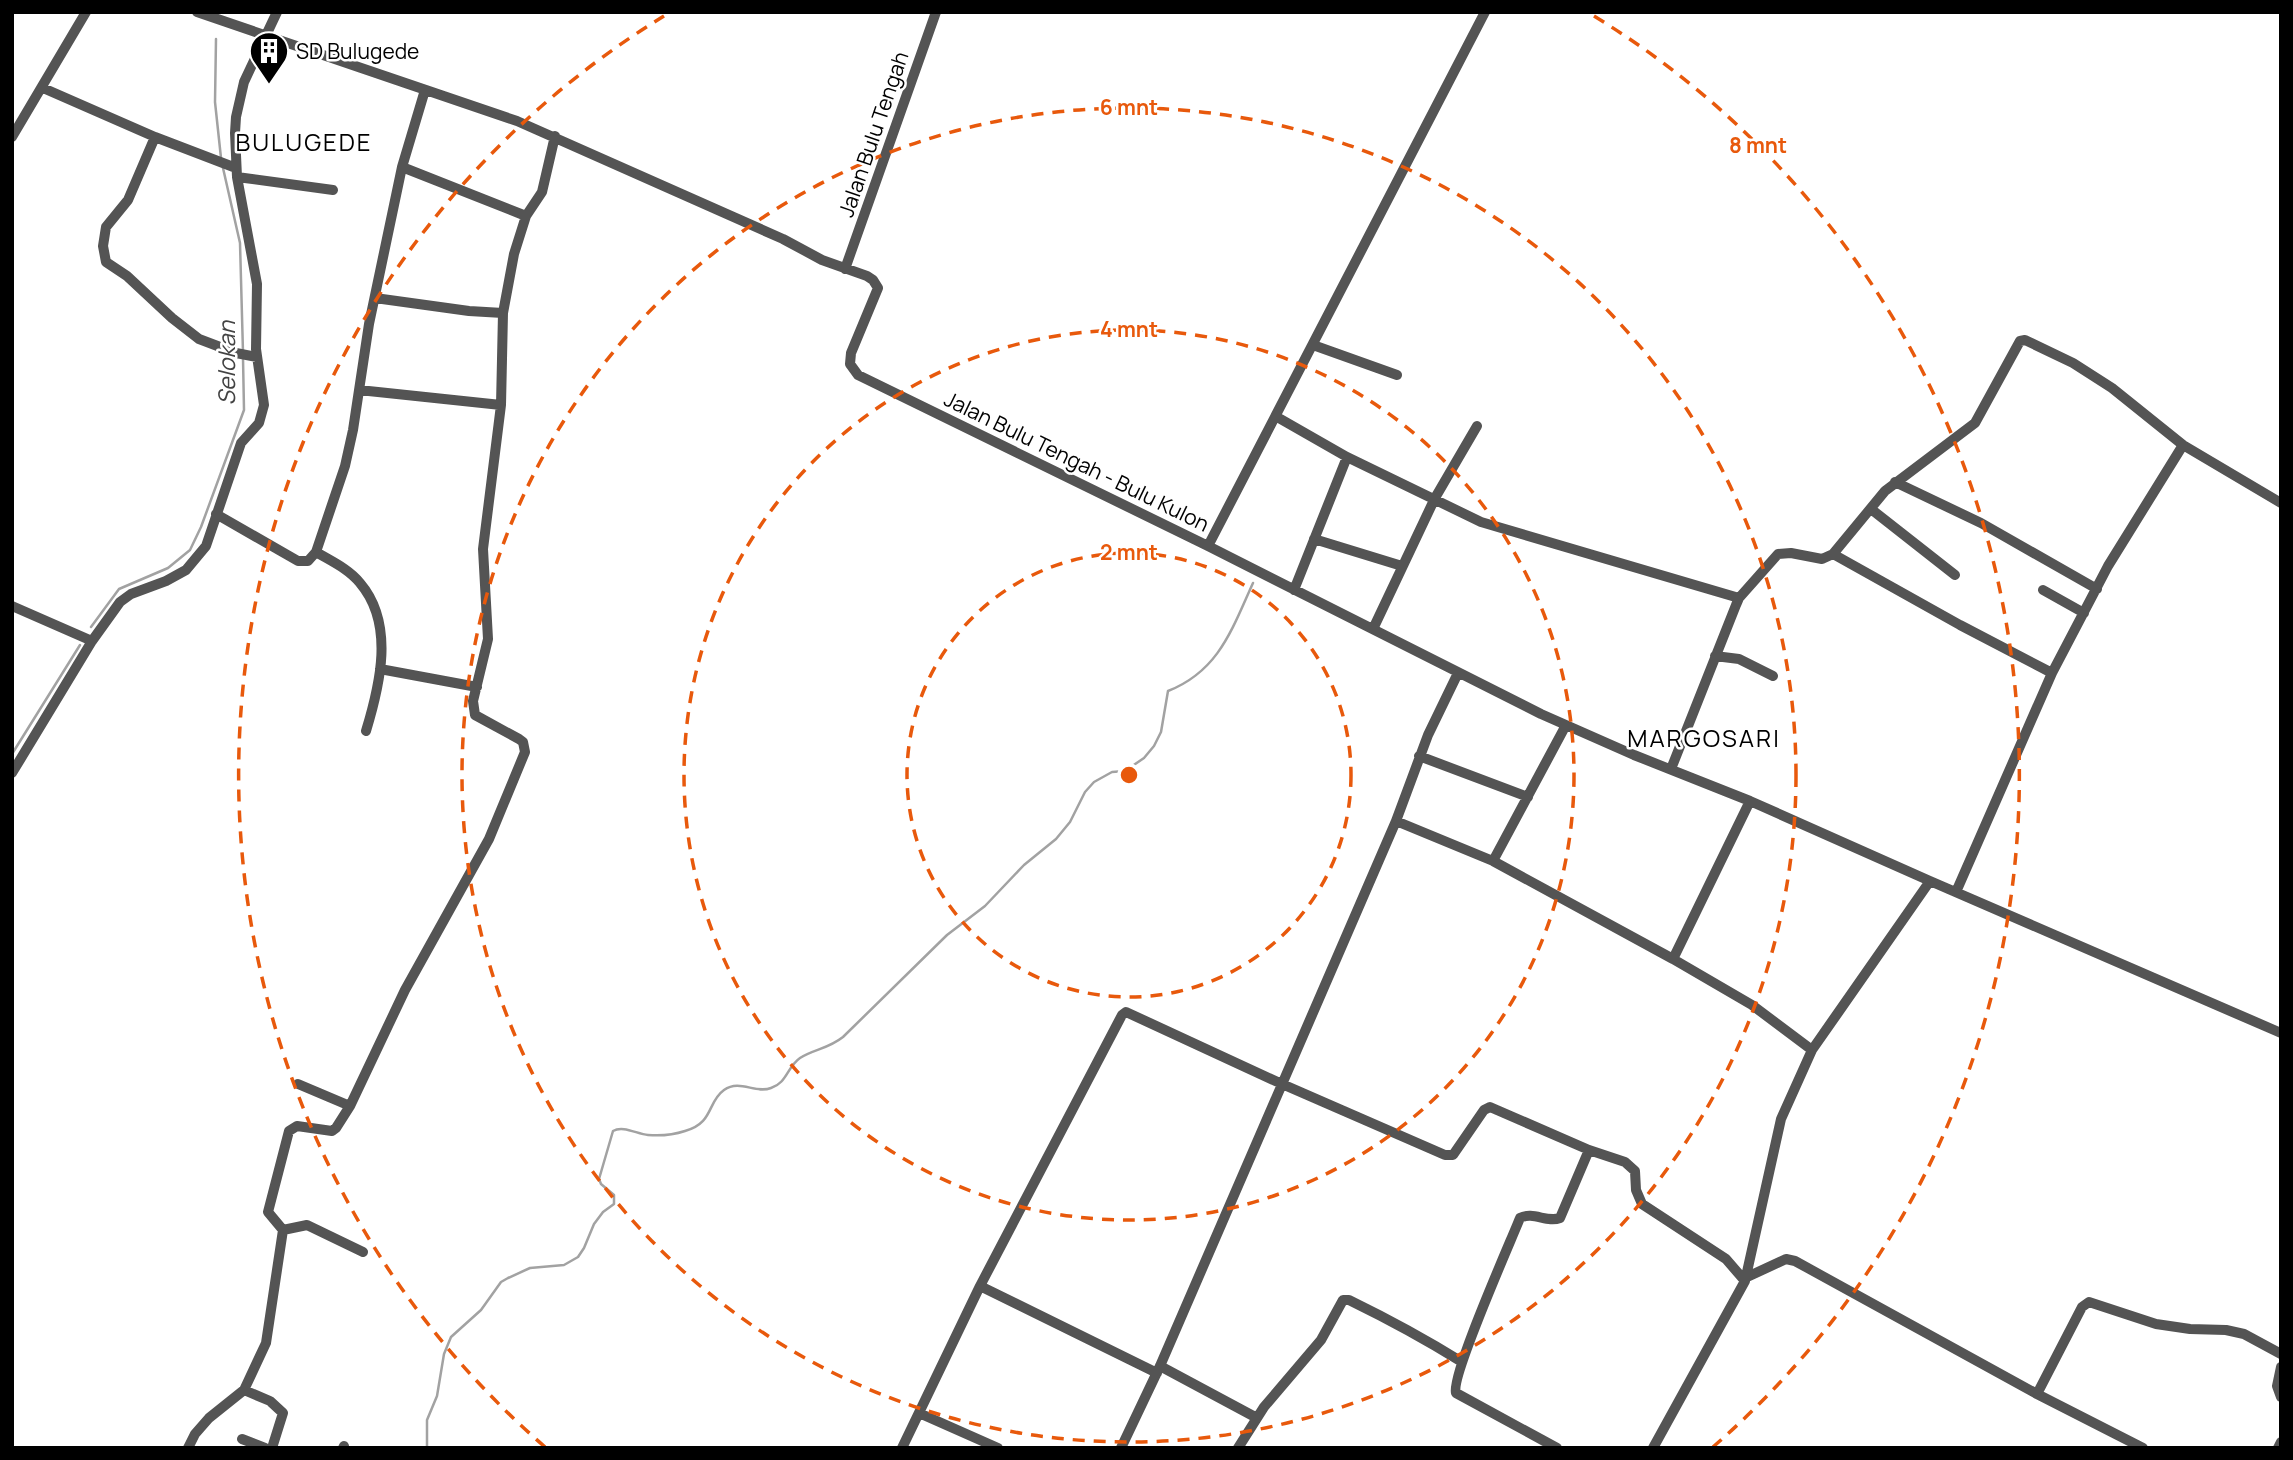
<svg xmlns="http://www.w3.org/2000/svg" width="2293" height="1460" viewBox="0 0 2293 1460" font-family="Manrope,sans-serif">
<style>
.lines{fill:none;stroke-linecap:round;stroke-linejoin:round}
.stream{stroke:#a2a2a2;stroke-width:2.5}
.minor{stroke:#545454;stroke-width:10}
.ring{fill:none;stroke:#e8590c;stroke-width:3.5;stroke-dasharray:12 9}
.labels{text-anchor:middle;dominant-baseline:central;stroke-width:5;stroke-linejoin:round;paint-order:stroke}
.poi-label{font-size:21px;fill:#000;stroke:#fff;text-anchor:start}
.street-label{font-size:21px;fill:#000;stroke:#fff}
.water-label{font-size:23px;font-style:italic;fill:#434343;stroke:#fff}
.quarter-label{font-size:24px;letter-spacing:2px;fill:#000;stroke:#fff}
.centre{fill:#e8590c;stroke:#fff;stroke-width:3.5}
.ring-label{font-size:21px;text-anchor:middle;font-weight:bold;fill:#e8590c;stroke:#fff;stroke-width:5;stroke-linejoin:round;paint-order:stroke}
</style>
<rect width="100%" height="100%" fill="#fff"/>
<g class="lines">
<path class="stream" d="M216,39L215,102L221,158
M223,168L240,243L243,352
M91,627L119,589L168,568L190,550L201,527L244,410L243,358
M12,754L80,645
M427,1448V1420L437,1396L444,1354L451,1337L481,1310L501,1282L508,1278L530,1268L564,1265L578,1257L584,1248L594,1224L603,1212L614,1204V1195L601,1184L599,1179L613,1131C623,1125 637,1134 648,1135C661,1136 673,1135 685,1131C714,1123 707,1102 724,1090C740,1079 755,1094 771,1088C787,1083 787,1067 800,1058C814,1049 828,1049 843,1037L947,935L985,906L1024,865L1056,839L1070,822L1085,792L1094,782L1112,772L1125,771L1144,758L1154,746L1161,732L1168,691C1219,671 1232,629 1253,583"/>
<path class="minor" d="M197,12L517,121L783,239L822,260L867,276L873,280L878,288L851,353L850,364L858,375L1208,546L1541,714L1634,755L1750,801L1930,881L2281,1033
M43,88L155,137L236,168
M12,137L86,12
M155,137L128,200L106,227L103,246L106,262L127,276L172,318L199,339L236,353L257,357
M402,167L526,216
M237,177L333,190
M845,269L936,12
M375,298L469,311L503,313
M1313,345L1397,375
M359,390L501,405
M1277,417L1347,457L1481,522L1739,598
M1895,482L1981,523L2097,589
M1871,509L1955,575
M216,514L298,561H308L316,552L345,466L353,430L369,324L402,167L425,90
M1314,539L1402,566
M1208,546L1485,12
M316,552C331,561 349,569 360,583C395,624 380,685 366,731
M1833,554L1960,625L2052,673
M1294,590L1347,457
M2043,590L2084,613
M12,606L92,641
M1373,629L1435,498L1477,426
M1715,656L1739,659L1773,676
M380,669L477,687
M1419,756L1528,797
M1671,769L1736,605L1739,598L1778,554L1791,553L1822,559L1833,554L1885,491L1975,423L2020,341L2025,340L2073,363L2112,388L2183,445L2281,503
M12,773L92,641L120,602L131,594L166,581L186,570L206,546L241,443L259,423L264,405L256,349L257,284L237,177L235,133L236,117L244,82L277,12
M1396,821L1493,861L1673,959L1752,1005L1812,1050
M1493,861L1566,725
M1956,892L2052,673L2108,566L2183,445
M1673,959L1750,801
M298,1084L350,1106
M283,1230L268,1212L289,1131L297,1126L332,1131L336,1128L350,1106L405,990L489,839L525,752L523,742L519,739L475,715L473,701L488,639L483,549L501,405L503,313L514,254L526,216L542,192L555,136
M283,1230L307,1225L363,1252
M1745,1278L1786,1259L1795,1261L2037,1394L2082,1307L2089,1302L2156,1324L2190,1329L2226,1330L2244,1334L2281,1354
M980,1286L1157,1373
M1160,1366L1257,1418
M2281,1367L2277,1386L2281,1397
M244,1390L270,1401L283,1413L272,1448
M2037,1394L2143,1448
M919,1413L998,1448
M242,1439L265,1448
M188,1448L195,1434L209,1418L244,1390L266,1343L283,1230
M343,1448L344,1446
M902,1448L980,1286L1122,1015L1126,1012L1282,1084L1445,1155H1453L1484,1110L1490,1107L1589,1150L1625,1162L1635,1171L1636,1190L1642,1204L1726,1259L1745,1281
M1121,1448L1160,1366L1396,821L1428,735L1458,673
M1238,1448L1264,1407L1321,1340L1343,1300H1349C1388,1319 1425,1339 1462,1362
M1557,1448L1456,1393C1450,1378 1510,1243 1520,1218C1533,1211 1547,1223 1560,1218L1589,1150
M1653,1448L1745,1281L1781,1119L1812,1050L1930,881
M2278,1448L2281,1442"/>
</g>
<g class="ring">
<circle cx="1129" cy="775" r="222"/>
<circle cx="1129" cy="775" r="445"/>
<circle cx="1129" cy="775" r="667"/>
<path d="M545 1447A890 890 0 0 1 664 16M1594 16A890 890 0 0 1 1713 1447"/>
</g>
<defs>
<g id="building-pin" transform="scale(2.0125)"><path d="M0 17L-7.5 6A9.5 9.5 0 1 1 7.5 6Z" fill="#000" stroke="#fff"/><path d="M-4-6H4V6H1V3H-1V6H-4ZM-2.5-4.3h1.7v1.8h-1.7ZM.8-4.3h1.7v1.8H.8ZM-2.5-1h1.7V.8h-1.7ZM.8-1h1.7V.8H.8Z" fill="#fff"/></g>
</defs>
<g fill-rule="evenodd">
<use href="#building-pin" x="269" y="51"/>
</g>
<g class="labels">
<g class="poi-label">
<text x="296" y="51">SD Bulugede</text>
</g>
<g class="street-label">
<text transform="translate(873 134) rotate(-71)">Jalan Bulu Tengah</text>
<text transform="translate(1077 461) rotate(26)">Jalan Bulu Tengah - Bulu Kulon</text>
</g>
<g class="water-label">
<text transform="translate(226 363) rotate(-90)">Selokan</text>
</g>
<g class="quarter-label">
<text x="304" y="141">BULUGEDE</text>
<text x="1704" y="737">MARGOSARI</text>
</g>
</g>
<circle cx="1129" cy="775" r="10" class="centre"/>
<g class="ring-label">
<text x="1129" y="115">6 mnt</text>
<text x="1758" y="153">8 mnt</text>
<text x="1129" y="337">4 mnt</text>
<text x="1129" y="560">2 mnt</text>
</g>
<rect width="2293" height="1460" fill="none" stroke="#000000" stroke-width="28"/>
</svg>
